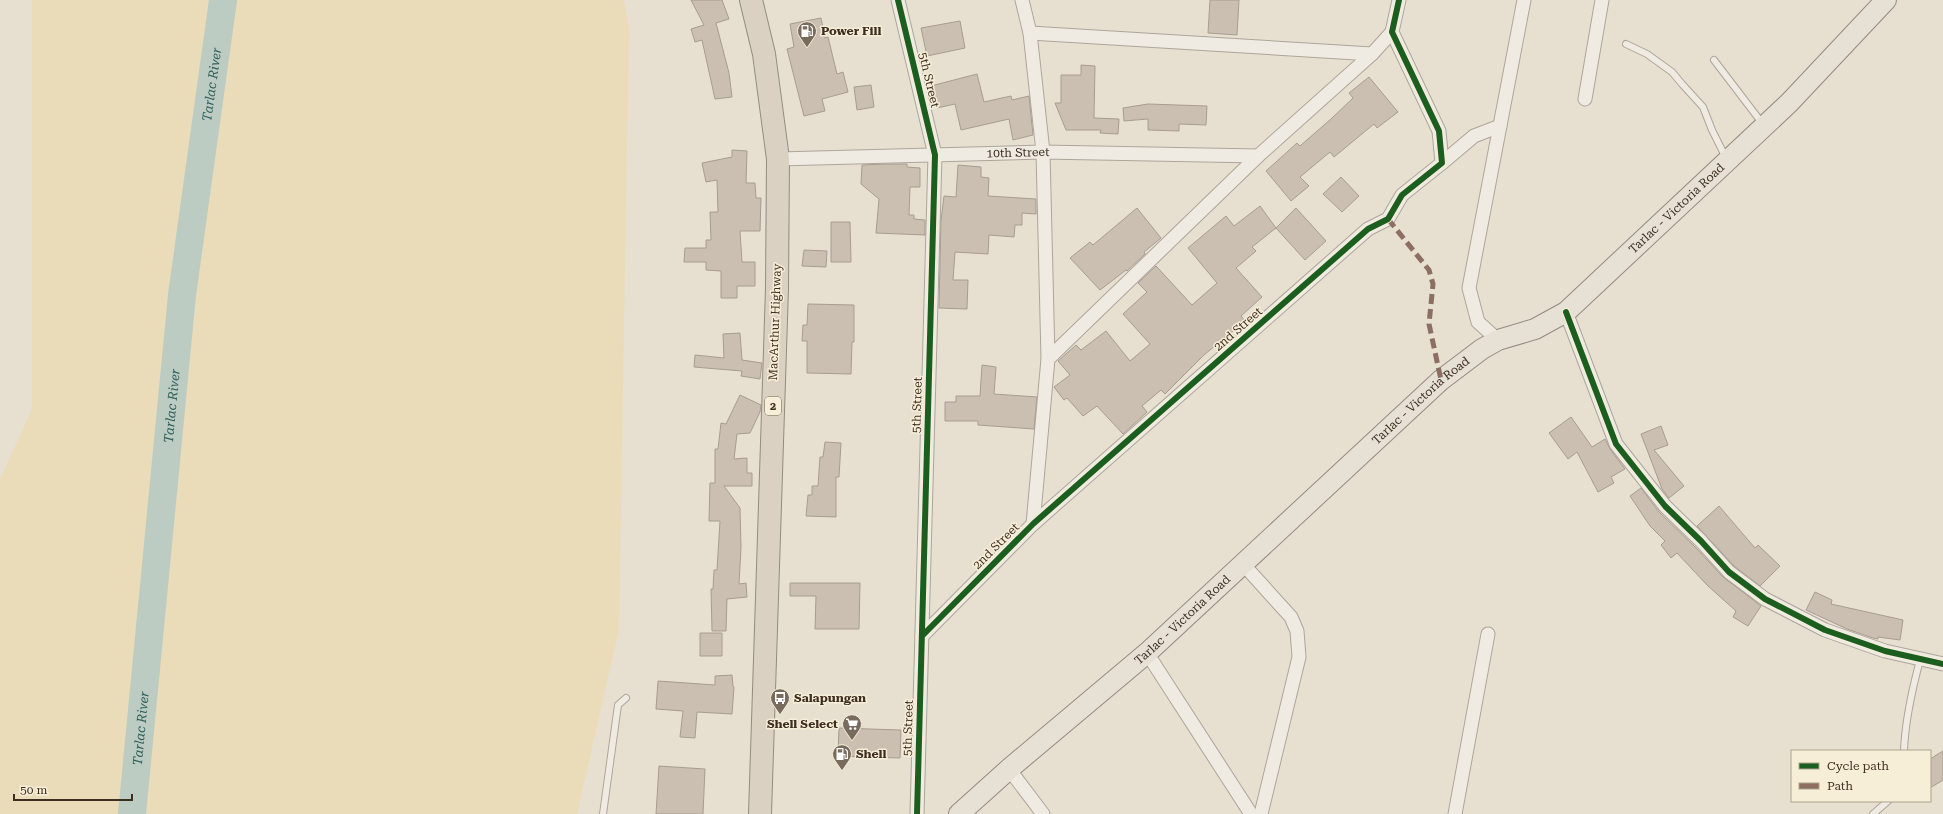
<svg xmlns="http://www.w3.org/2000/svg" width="1943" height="814" viewBox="0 0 1943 814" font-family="'Roboto Serif',serif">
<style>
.sand{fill:#eadcb9}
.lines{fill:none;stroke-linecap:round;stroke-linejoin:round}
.river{stroke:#bcccc2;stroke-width:28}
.building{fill:#cbbfb2;stroke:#a89c90}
.lane-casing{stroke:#ada599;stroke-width:8}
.street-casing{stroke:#ada599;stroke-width:15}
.primary-casing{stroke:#928b80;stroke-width:22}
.highway-casing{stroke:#928b80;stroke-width:24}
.lane{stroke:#efebe3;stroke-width:6}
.street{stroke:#efebe3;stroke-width:13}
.primary{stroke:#e6e1d4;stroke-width:20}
.highway{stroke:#dad1c2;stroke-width:22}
.quiet{stroke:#8d6e63;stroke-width:5;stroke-dasharray:10 5;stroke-linecap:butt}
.cycleway-casing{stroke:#f7eed8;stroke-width:8}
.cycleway{stroke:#1b5e20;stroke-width:6}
.labels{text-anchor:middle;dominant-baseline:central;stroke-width:3;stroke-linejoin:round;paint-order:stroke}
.shield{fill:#f7eed8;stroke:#756857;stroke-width:1}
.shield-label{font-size:11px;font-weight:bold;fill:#3d2e20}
.poi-label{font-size:12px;font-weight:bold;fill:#3d2e20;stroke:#f7eed8;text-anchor:start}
.street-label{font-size:12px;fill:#3d2e20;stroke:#f7eed8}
.water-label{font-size:13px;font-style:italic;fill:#2f5d5a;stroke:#f7eed8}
</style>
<rect width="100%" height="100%" fill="#e7e0d1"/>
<path class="sand" d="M32,0H624L629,29L619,630L577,814H0V479L32,409Z"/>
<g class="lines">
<path class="river" id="s1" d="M132,814L182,295L223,0"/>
</g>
<path class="building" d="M691,0H722L729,19L716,23L729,73L732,97L715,99L702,40L695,42L691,29L704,25Z
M1210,0H1239L1237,35L1208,33Z
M821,18L825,38L828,37L837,74L843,72L848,92L822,99L825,111L804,116L787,49L794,47L790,24Z
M960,21L965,48L927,56L921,28Z
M1081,65L1095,66L1094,118L1119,119L1118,134L1100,133L1101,130H1066L1055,103H1061V75H1081Z
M977,74L984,102L1011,96L1012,100L1029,96L1033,135L1013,140L1009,119L961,130L955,104L937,108L931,86Z
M1369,77L1398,112L1377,128L1374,124L1334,157L1330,152L1300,177L1309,186L1291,201L1266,171L1297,143L1300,146L1331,119L1353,98L1349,93Z
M871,85L874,107L857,110L854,87Z
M1148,104L1207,106L1206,125L1179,124V131L1148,130V119L1124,121L1123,108Z
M732,150L747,151L746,183H755L756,198H761L760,231H740L742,262H755V286H737V298H721V271L706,270V262H684L685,248H706V240H711L710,212H718L717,180L706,182L702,163L732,157Z
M885,164H907V167L920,168V187H910L909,215H914V219L925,220V235L876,233L879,199L861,184L862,165Z
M958,165L981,167V177L989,178L988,196L1036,199V214L1022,213V225H1015L1014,237L989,235L988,254L955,252L953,280H968L967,309L939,308L941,220L944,196L956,197Z
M1341,177L1359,196L1342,212L1323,194Z
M1260,206L1276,228L1252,247L1256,251L1236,268L1262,297L1241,316L1245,321L1204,355L1165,394L1161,390L1142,406L1147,412L1123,434L1097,406L1083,416L1067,398L1064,400L1054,387L1070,375L1058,361L1076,345L1081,350L1106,331L1130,361L1150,344L1123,314L1147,292L1138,283L1156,266L1192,305L1217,283L1188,248L1226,216L1234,226Z
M1137,208L1161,238L1144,252L1145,254L1127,271L1126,270L1100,290L1070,258L1090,242L1093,245Z
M1296,208L1326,241L1305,260L1276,228Z
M831,222H850L851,262H831Z
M804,250L827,251L826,267L802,266Z
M808,304L854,305V342H852L851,374L807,373V341H802L803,325H807Z
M740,333L742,360L762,363L760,379L741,376L742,371L694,367L695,355L724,358L723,334Z
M982,365L996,367L994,394L1037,397L1034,429L978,425V421H945V402H956V396H980Z
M740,395L761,405L760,412L750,433L737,434L734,459L747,458V473H752V486H724L740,508L741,547L739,584L746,583L747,597L727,599L726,631H712L711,589H713L714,570H717L720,521H709L710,483H715V449H718L721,423L726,424Z
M1571,417L1592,447L1605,439L1610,449L1625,469L1611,477L1614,483L1598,492L1577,452L1568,459L1549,433Z
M1661,426L1668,445L1654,450L1684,486L1669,498L1662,489L1641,434Z
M825,442L841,443L839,477H836V517L806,516L808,495H812V486H818L820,457H823Z
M1641,488L1659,512L1695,547L1723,577L1761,606L1748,626L1733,617L1736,611L1707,585L1677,553L1671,558L1661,545L1665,541L1650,526L1630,496Z
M1719,506L1755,548L1758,545L1780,566L1760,586L1734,566L1697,526Z
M790,583H860L859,629H815L816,596H790Z
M1815,592L1832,600L1831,604L1903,620L1900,640L1878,637V639L1873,638L1847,629L1806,610Z
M700,633H722V656H700Z
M732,675L733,686L734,687L732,714L697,712L695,738L680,737L683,711L656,709L658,681L715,685V676Z
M839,728L901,730L900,758L838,756Z
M1943,751V780L1930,788V759Z
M659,766L705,769L703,814H656Z"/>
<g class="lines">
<g class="lane-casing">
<path id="lane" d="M1626,44L1647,54L1672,72L1682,84L1703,107L1712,130L1726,158
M1714,60L1762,123
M1904,751C1905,720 1912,690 1920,660
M603,814L618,705L626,698
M1873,814L1888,801"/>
</g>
<g class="street-casing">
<g id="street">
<path d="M898,0L935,155L917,814"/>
<path d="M1022,0L1030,33L1043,152L1048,359L1033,524"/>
<path d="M1030,33L1372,54"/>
<path d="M1585,99L1602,0"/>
<path id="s2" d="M778,159L1043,152L1258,156"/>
<path d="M1442,163L1474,136L1500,126"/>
<path d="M1566,312L1616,444L1665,506L1701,541L1729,572L1765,599L1825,630L1885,651L1943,664"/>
<path d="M1498,340L1478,322L1469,288L1524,0"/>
<path d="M1048,359L1258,156L1372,54L1392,32"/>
<path d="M1243,564L1291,617L1297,631L1299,657L1261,814"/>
<path d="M922,636L1033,524L1368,229L1388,219L1402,195L1442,163L1439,131L1392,32L1399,0"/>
<path d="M1147,653L1251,814"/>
<path d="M1009,769L1043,814"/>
<path d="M1455,814L1488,634"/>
</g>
</g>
<g class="primary-casing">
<g id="primary">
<path id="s3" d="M959,814L1009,769L1147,653L1441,380L1482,349L1498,340L1535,329L1566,312L1789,103L1886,0"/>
</g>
</g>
<g class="highway-casing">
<path id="highway" d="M751,0L764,54L778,159L777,288L760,814"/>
</g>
<use href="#lane" class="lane"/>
<use href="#street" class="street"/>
<use href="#primary" class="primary"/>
<use href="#highway" class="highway"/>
<path class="quiet" d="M1388,219L1429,270L1433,284L1429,324L1441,380"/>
<g class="cycleway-casing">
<path id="cycleway" d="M898,0L935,155L917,814
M1566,312L1616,444L1665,506L1701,541L1729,572L1765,599L1825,630L1885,651L1943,664
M922,636L1033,524L1368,229L1388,219L1402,195L1442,163L1439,131L1392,32L1399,0"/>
</g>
<use href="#cycleway" class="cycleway"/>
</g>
<defs>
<g id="fuel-pin" transform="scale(1)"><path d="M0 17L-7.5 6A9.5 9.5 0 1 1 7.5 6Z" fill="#786c5e" stroke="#f7eed8"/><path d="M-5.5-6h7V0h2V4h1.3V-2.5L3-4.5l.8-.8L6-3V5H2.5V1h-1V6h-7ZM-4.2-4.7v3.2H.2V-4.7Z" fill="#fff"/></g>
<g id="bus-pin" transform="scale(1)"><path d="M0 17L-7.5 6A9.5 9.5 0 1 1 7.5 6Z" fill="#786c5e" stroke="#f7eed8"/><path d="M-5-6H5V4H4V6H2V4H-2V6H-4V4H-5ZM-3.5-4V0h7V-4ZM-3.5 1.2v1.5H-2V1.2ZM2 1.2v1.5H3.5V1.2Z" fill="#fff"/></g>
<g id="supermarket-pin" transform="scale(1)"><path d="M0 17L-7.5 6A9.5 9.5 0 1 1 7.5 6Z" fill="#786c5e" stroke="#f7eed8"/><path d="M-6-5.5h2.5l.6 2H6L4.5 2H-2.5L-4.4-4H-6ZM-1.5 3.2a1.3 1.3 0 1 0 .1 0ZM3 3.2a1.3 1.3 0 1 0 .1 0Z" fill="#fff"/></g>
</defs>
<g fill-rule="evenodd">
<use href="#fuel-pin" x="807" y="31"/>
<use href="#bus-pin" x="780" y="698"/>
<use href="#supermarket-pin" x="852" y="724"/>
<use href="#fuel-pin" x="842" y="754"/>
</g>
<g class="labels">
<rect class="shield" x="765" y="397" width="16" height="18" rx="3"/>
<g class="shield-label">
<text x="773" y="406">2</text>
</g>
<g class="poi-label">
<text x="821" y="31">Power Fill</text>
<text x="794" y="698">Salapungan</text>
<text x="838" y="724" text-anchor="end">Shell Select</text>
<text x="856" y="754">Shell</text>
</g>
<g class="street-label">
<text transform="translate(929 80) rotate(77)">5th Street</text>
<text stroke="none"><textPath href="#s2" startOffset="240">10th Street</textPath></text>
<text stroke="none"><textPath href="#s3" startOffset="944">Tarlac - Victoria Road</textPath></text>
<text transform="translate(775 322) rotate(-88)">MacArthur Highway</text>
<text transform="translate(1238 329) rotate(-41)">2nd Street</text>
<text stroke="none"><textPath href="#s3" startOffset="620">Tarlac - Victoria Road</textPath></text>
<text transform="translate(917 405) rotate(-88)">5th Street</text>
<text transform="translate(996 546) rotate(-45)">2nd Street</text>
<text stroke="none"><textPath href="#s3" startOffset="296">Tarlac - Victoria Road</textPath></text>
<text transform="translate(908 728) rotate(-88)">5th Street</text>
</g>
<g class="water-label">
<text stroke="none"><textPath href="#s1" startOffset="734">Tarlac River</textPath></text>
<text stroke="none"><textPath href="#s1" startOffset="410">Tarlac River</textPath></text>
<text stroke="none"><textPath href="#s1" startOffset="86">Tarlac River</textPath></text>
</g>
</g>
<rect x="1791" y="750" width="140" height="52" fill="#f7eed8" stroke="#ada18e"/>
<rect x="1799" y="763" width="20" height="6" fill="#1b5e20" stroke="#ada18e"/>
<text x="1827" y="770" font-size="12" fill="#3d2e20">Cycle path</text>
<rect x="1799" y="783" width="20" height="6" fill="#8d6e63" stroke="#ada18e"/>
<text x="1827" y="790" font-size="12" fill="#3d2e20">Path</text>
<path d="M14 794v6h118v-6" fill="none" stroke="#3d2e20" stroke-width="2"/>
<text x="20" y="794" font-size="12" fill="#3d2e20" stroke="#f7eed8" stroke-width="3" paint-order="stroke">50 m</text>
</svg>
